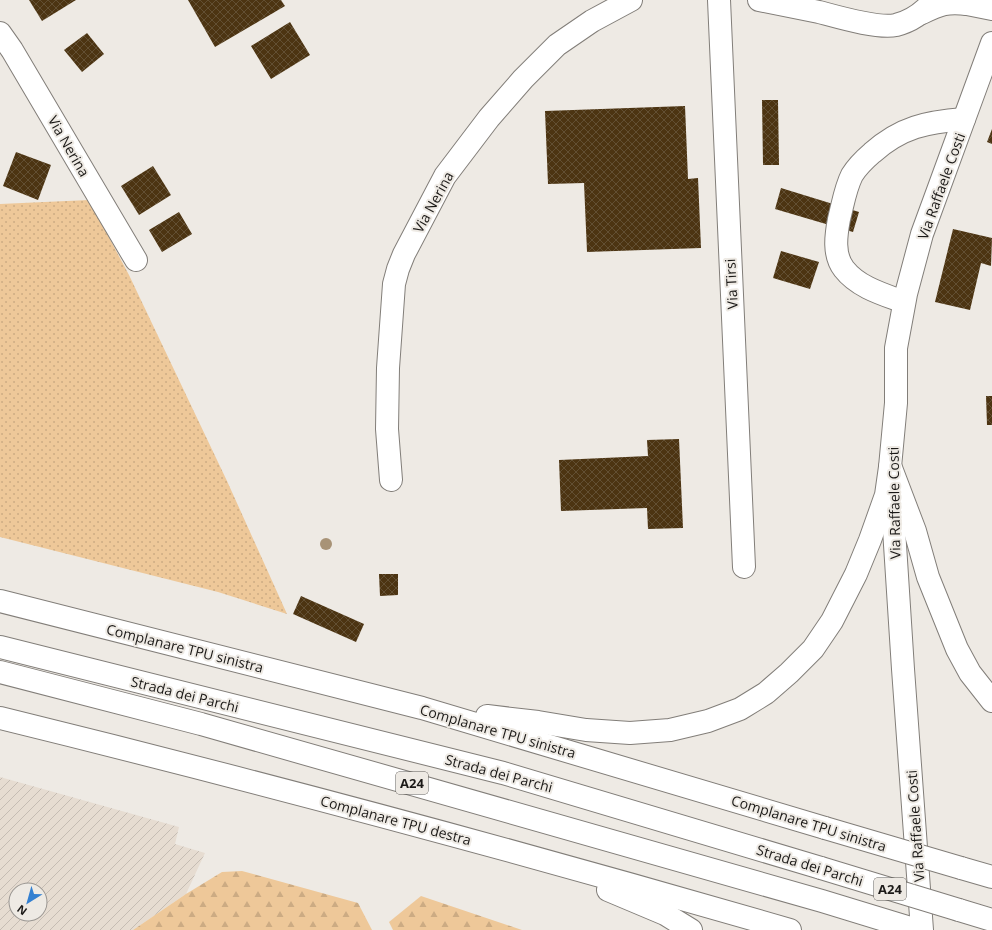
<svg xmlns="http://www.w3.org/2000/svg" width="992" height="930" font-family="'Open Sans',sans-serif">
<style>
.industrial{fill:url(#industrial-furrows);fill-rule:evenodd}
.grass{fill:url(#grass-dots)}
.forest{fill:url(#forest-firs)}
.building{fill:url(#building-cross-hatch)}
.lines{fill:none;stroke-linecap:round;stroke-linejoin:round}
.minor-casing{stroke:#827e79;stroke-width:24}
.highway-casing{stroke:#827e79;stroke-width:24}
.minor{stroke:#fff;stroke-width:22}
.highway{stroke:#fff;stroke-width:22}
.highway-bridge-casing{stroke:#827e79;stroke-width:24;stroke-linecap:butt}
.highway-bridge{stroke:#fff;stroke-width:22}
.tree{fill:#a89376}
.labels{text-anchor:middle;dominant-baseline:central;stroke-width:4;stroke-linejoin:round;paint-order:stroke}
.shield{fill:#eeeae4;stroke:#5a5854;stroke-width:1}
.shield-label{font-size:13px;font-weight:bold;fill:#1b1917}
.street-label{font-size:14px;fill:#1b1917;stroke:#eeeae4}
</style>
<defs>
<pattern id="industrial-furrows" width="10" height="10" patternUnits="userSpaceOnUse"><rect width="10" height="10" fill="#e6dcd1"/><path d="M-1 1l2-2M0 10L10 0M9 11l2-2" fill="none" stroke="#c5bcb3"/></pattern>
<pattern id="grass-dots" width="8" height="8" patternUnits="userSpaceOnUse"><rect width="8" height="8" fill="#eec899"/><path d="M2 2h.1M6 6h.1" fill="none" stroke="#ccab83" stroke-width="1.8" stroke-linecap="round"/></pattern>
<pattern id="forest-firs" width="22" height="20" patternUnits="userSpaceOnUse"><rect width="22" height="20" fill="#eec899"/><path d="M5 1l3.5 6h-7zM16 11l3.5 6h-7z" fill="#ccab83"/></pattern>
<pattern id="building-cross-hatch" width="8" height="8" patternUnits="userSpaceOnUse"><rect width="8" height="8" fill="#4c3412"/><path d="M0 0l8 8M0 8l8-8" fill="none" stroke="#624f33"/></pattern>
</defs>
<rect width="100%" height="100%" fill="#eeeae4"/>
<!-- industrial -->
<path class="industrial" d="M 0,777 L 179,827 L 175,844 L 205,853 L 186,894 L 133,930 L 0,930 ZM 16,890 L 40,890 L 40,914 L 16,914 Z"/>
<!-- grass -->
<polygon class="grass" points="89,200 129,275 227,481 287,614 218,592 0,537 0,204"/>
<!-- forest -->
<g class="forest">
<polygon points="242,871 358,903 372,930 133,930 186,894 222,872"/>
<polygon points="421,896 522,930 393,930 389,922"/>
</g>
<!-- building -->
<g class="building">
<polygon points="29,0 76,0 42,21"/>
<polygon points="188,0 281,0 285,6 215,47"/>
<polygon points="290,22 310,55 271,79 251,46"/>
<polygon points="87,33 104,54 82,72 64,50"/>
<polygon points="762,100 778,100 779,165 763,165"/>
<polygon points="685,106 688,179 698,178 701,248 587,252 584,183 548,184 545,111"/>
<polygon points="992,129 992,144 987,142"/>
<polygon points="16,152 51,165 38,200 3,186"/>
<polygon points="153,166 171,195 139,215 121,186"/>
<polygon points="781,188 859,212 853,232 775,209"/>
<polygon points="179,212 192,234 162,252 149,230"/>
<polygon points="953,229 992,238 991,266 981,263 970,310 935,302"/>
<polygon points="781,251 819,262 810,289 773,278"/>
<polygon points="986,396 992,396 992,425 987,425"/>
<polygon points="679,439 683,528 648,529 647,508 561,511 559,460 648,456 647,440"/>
<polygon points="379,574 398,574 398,595 380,596"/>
<polygon points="301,596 364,624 356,642 293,614"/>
</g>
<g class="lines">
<!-- minor casing -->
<g class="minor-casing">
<g id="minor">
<polyline points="719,0 744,567"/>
<path d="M 759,0 C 779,4 799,8 819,12 C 838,17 878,29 896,25 C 912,21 924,12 934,0"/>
<polyline points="961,0 967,4 992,9"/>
<path d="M 922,13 C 941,4 946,2 967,4"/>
<polyline points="0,33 12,50 136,260"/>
<path d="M 904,302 C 882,294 858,287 844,269 C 833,255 836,235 839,219 C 843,204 845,189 852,175 C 857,167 865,159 872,153 C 901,127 927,122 964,119"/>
<polyline points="391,480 387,429 388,368 394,284 398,269 404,254 445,176 489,118 523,79 557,45 592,21 631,0"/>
<polyline points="922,930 903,669 890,467 896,403 896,348 906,294 922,234 992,43"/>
</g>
</g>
<!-- highway casing -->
<g class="highway-casing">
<g id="highway">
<polyline points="891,468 915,531 928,577 957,649 970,673 992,701"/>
<polyline points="0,601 422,708 825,828"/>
<polyline points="0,647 503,773 821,868"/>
<polyline points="0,672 201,724 822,901 917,930"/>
<polyline points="487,716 538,722 586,730 630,733 670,730 708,721 740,709 766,693 789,673 813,649 832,621 856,574 870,540 886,495 890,467"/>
<path d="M 0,718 C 265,783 528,854 790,930"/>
<polyline points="961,868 992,877"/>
<polyline points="608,890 665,914 691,930"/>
<polyline points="959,910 992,920"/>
</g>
</g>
<!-- minor -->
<use href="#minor" class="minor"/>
<!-- highway -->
<use href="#highway" class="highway"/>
<!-- highway-bridge casing -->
<g class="highway-bridge-casing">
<g id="highway-bridge">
<polyline points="825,828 961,868"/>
<polyline points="821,868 959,910"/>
</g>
</g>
<!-- highway-bridge -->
<use href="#highway-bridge" class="highway-bridge"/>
</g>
<!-- trees -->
<circle class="tree" cx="326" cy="544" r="6"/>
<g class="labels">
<!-- shield labels -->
<g class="shield">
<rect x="396" y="772" width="32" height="22" rx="3"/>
<rect x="874" y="878" width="32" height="22" rx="3"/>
</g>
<g class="shield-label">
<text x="412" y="783">A24</text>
<text x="890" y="889">A24</text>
</g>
<!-- street labels -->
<g class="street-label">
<text transform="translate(69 146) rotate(60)">Via Nerina</text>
<text transform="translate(941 186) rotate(-70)">Via Raffaele Costi</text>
<text transform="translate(433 202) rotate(-61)">Via Nerina</text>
<text transform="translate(731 284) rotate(-93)">Via Tirsi</text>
<text transform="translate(894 503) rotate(-91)">Via Raffaele Costi</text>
<text transform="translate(185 648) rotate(14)">Complanare TPU sinistra</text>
<text transform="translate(185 694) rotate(14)">Strada dei Parchi</text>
<text transform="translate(498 731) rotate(16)">Complanare TPU sinistra</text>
<text transform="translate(499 773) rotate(15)">Strada dei Parchi</text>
<text transform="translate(396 820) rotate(15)">Complanare TPU destra</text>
<text transform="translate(809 823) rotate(17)">Complanare TPU sinistra</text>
<text transform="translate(915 826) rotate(-94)">Via Raffaele Costi</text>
<text transform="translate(810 865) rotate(17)">Strada dei Parchi</text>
</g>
</g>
<!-- north arrow -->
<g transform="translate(28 902) rotate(217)"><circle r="19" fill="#eeeae4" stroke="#9a9692"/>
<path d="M0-3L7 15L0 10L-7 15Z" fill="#3380d1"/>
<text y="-6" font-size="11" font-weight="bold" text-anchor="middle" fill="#1b1917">N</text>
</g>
</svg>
